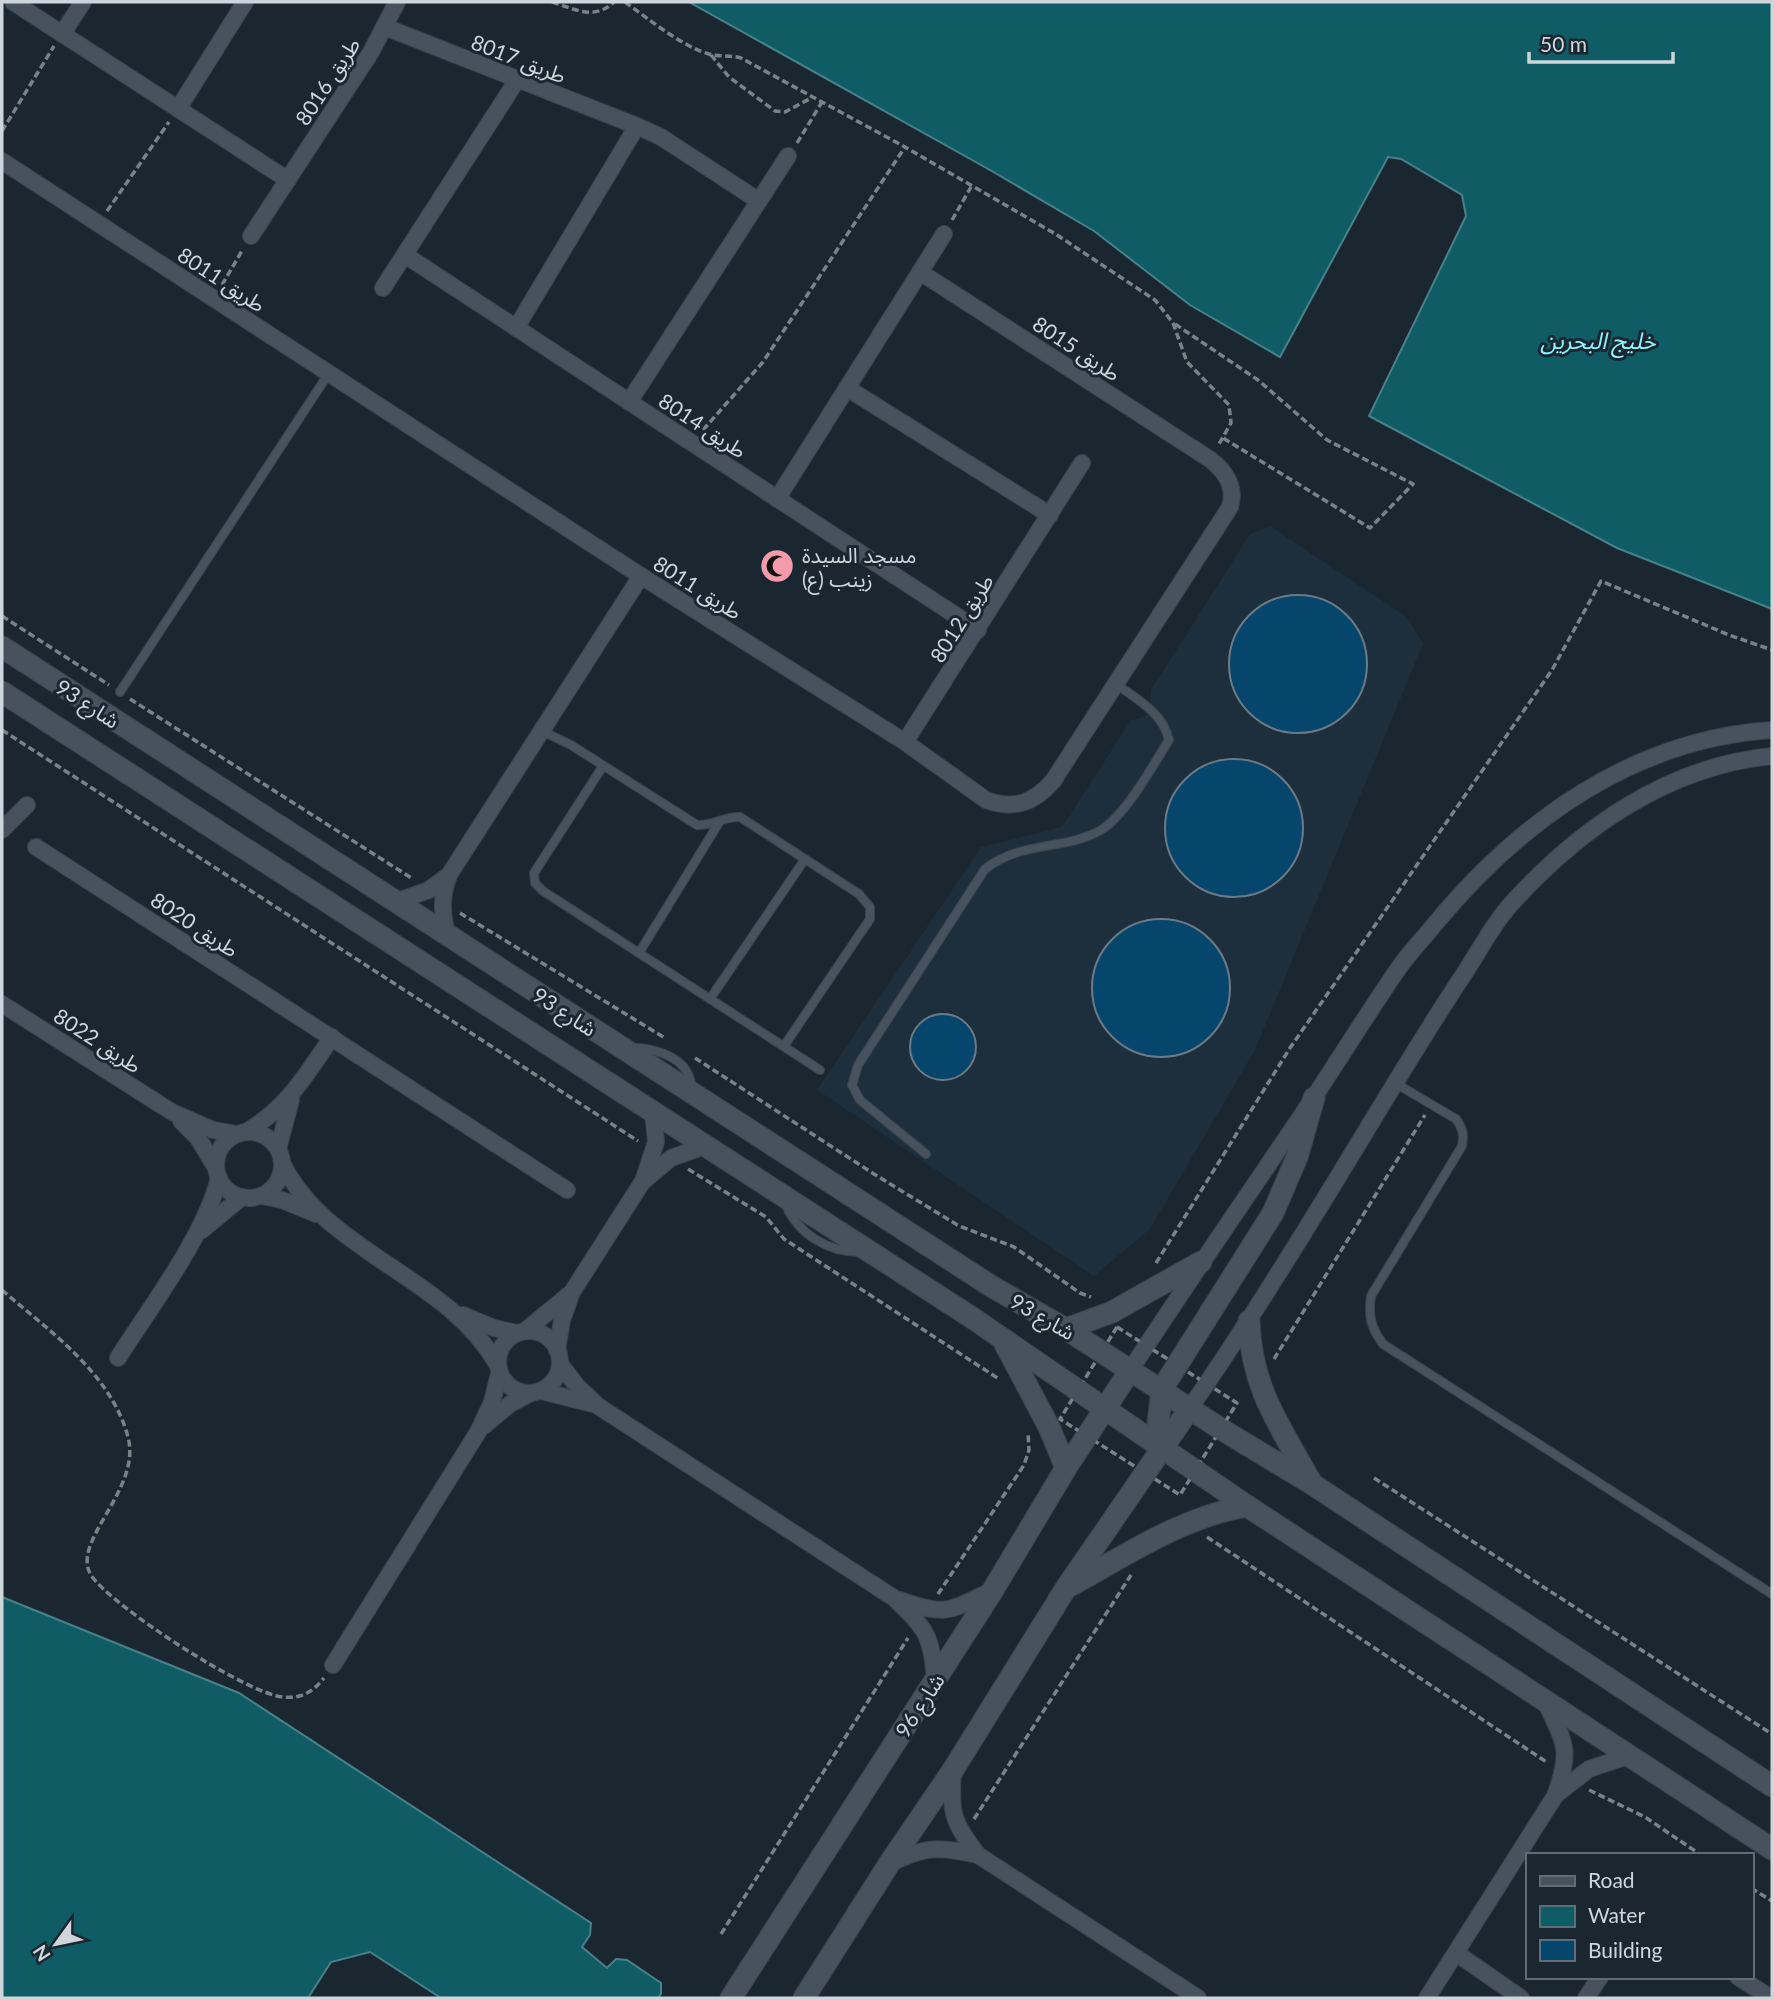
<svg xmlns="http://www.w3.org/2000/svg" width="1774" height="2000" font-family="Lato,'Noto Sans Arabic',sans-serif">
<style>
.built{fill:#1d2f3d}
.water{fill:#105c65;stroke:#498189;stroke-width:2}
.building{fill:#06466c;stroke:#6c7a85;stroke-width:2}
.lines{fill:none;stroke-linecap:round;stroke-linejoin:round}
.lane-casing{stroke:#39434b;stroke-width:10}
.street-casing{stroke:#39434b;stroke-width:18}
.secondary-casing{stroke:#39434b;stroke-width:23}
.path{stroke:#788289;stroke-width:3.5;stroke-dasharray:7 3.5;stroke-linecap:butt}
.lane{stroke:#46535e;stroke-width:8}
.street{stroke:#46535e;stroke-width:16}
.secondary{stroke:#46535e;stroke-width:21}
.labels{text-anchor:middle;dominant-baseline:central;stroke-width:6;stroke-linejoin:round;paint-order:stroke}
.street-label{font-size:21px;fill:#ced6dc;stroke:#1a2630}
.poi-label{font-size:21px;fill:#ced6dc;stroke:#1a2630;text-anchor:start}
.water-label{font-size:23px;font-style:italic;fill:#90f1fe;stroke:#1a2630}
</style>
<rect width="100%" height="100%" fill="#1a2630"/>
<!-- built -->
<polygon class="built" points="1270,526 1407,617 1423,644 1255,1050 1150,1229 1094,1276 817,1090 981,847 1062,827 1131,720 1142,718 1150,708 1151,690 1250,534"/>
<!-- water -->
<g class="water">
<polygon points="689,2 1772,2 1772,609 1617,548 1369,416 1466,216 1462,195 1401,159 1388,157 1280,357 1190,305 1094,231 990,170"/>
<polygon points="2,1597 239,1693 591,1923 590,1935 582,1947 607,1968 616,1959 627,1960 661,1983 661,1994 658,1998 441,1998 370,1952 331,1962 308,1998 2,1998"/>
</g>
<!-- building -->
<g class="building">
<circle cx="1298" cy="664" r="69"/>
<circle cx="1234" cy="828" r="69"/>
<circle cx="1161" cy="988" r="69"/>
<circle cx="943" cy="1047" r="33"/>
</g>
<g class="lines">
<!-- lane casing -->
<g class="lane-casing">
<g id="lane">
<polyline points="120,692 329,373"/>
<path d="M 542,731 L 571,745 L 697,825 C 713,826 724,816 740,817 L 859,894 L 870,907 L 870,919 L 784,1046"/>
<polyline points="603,766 534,873 535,883 543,891 820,1070"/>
<polyline points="639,953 720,821"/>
<polyline points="710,999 805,859"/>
<path d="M 631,1048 C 648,1047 677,1054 687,1072 C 690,1077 691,1083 692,1088"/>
<path d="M 1395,1083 L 1456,1119 C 1463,1128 1464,1135 1462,1146 L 1371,1296 C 1368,1316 1371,1328 1383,1344 L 1772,1594"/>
<path d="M 926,1154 L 860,1100 L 852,1085 L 858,1065 L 985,869 C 1023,840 1064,851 1101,830 C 1126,815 1153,765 1169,740 C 1163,713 1138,700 1116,684"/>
<path d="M 786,1205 C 798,1234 828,1252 859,1252"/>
</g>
</g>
<!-- street casing -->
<g class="street-casing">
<g id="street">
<polyline points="13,2 288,180"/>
<polyline points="385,27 637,126 661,137 759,201"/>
<polyline points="62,34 83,2"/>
<polyline points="178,109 245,2"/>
<path d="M 2,161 L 641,576 L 905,742 L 986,800 C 1014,810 1034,803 1053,781 L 1230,507 C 1236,488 1226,472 1211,460 L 920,272"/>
<polyline points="251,236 371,52 397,2"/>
<polyline points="405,255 978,630"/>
<polyline points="383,288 517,80"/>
<polyline points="516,328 637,126"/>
<polyline points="847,388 1050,515"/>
<polyline points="629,402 788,156"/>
<polyline points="777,499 944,234"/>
<polyline points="905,742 1082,463"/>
<polyline points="2,830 27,805"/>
<polyline points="36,847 567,1190"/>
<polyline points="395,902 429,890 449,875"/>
<path d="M 448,936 C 441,914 441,897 449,875 L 641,576"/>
<polyline points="2,1004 172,1112 213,1130 236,1134"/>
<polyline points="181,1121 198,1138 216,1168"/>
<path d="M 246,1132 C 287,1108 306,1075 332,1037"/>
<circle cx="249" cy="1165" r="33"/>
<polyline points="278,1149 291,1100"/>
<path d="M 282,1163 C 326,1253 447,1276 497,1364"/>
<polyline points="645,1180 671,1158 705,1146"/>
<polyline points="262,1196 282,1200 316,1214"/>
<polyline points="202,1230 242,1197"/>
<polyline points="463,1315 494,1328 517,1333"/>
<polyline points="526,1330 570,1294"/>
<circle cx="529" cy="1362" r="31"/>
<polyline points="557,1350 562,1320 572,1292 643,1181 656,1142 653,1111"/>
<path d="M 118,1358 C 151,1306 204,1237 219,1178"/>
<path d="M 560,1364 L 577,1386 L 598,1406 L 894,1598 C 927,1630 931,1634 935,1680"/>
<path d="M 1131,1369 C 1191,1277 1253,1188 1314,1097 C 1342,1055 1369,1011 1398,969 C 1409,953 1423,939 1435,924 C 1521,820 1634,739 1772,730"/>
<polyline points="541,1391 593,1404"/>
<path d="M 1190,1408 C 1252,1318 1309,1225 1366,1131 C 1398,1078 1430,1025 1464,974 C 1479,951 1493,924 1511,904 C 1580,828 1668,766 1772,756"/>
<polyline points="484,1426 510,1404 531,1393"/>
<path d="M 900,1600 C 947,1617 949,1611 993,1590"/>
<polyline points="333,1665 478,1432 492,1402 499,1374"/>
<path d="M 953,1771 C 950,1812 952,1822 978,1855 L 1198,1998"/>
<polyline points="1557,1794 1589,1769 1628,1756"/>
<path d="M 889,1864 C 926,1846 939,1846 978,1855"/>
<polyline points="1456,1953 1521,1998"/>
<polyline points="1738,1977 1771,1998"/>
<path d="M 1427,1998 L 1555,1796 C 1572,1749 1565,1744 1545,1701"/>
<polyline points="1586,1998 1600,1977"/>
</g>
</g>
<!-- secondary casing -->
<g class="secondary-casing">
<g id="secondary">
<polyline points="2,647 991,1286 1066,1329 1221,1429 1312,1484 1772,1786"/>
<polyline points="2,692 971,1317 1247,1506 1772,1849"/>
<path d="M 1249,1321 C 1251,1388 1280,1426 1311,1482"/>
<polyline points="1066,1329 1112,1312 1201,1262"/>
<polyline points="1005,1344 1049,1427 1066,1468"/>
<polyline points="1163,1449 1158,1423 1162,1389 1273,1213 1297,1157 1314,1098"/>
<path d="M 1070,1586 C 1128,1554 1182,1517 1247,1506"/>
<polyline points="731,1998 993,1590 1066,1468 1131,1369"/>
<polyline points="804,1998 889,1864 953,1770 1066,1588 1190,1408"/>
</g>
</g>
<!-- path -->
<g class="path">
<path d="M 552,2 C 575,9 594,21 614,2"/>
<path d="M 625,2 C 647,18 683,47 709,54 C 720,57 731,55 741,58 L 905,147 L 1054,233 L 1155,300 L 1173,323 L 1187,362 L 1229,405 L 1231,423 L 1219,444"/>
<polyline points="711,55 729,77 775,111 785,112 813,97"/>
<polyline points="2,131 54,46"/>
<polyline points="797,143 822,102"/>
<polyline points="107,211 169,122"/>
<polyline points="952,220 971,187"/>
<polyline points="222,285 243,249"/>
<polyline points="1175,324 1258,380 1327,440 1413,484 1370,528 1223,438"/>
<polyline points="703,430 763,362 905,147"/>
<polyline points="2,616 109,685"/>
<polyline points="130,699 413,879"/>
<polyline points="2,730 638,1141"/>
<polyline points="460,913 665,1038"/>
<polyline points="695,1058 874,1174 959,1226 1014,1247 1080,1293 1091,1297"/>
<polyline points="688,1169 766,1217 784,1239 999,1379"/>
<polyline points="1156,1263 1290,1048 1552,670 1601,581 1729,635 1772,650"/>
<path d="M 2,1290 C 49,1331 111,1373 128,1437 C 142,1490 70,1541 91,1575 C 111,1606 247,1694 283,1697 C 301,1699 313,1692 324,1678"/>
<polygon points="1117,1327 1237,1403 1180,1495 1060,1419"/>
<polyline points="1274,1359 1425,1115"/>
<polyline points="1374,1478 1772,1734"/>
<polyline points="1207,1537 1548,1763"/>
<polyline points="938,1594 1024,1465 1029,1450 1028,1432"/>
<polyline points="1589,1790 1645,1817 1701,1855"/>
<polyline points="974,1819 1131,1575"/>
<polyline points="1751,1888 1772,1901"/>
<polyline points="721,1934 908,1638"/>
</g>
<!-- lane -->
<use href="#lane" class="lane"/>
<!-- street -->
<use href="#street" class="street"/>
<!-- secondary -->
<use href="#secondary" class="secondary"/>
</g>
<!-- icons -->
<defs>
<g id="mosque-disc" transform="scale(1.75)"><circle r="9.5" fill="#f39aab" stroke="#1a2630"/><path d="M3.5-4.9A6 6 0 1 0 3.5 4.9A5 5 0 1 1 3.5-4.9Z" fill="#111"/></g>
</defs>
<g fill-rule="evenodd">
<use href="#mosque-disc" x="777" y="566"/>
</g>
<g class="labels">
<!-- street labels -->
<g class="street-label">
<text transform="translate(519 58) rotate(21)">طريق 8017</text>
<text transform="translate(327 81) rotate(-57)">طريق 8016</text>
<text transform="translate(222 279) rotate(33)">طريق 8011</text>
<text transform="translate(1077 348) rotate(33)">طريق 8015</text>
<text transform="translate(703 425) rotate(33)">طريق 8014</text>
<text transform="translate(698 587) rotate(32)">طريق 8011</text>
<text transform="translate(961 618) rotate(-58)">طريق 8012</text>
<text transform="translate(88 703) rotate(33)">شارع 93</text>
<text transform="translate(195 924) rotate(33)">طريق 8020</text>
<text transform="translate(565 1011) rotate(33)">شارع 93</text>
<text transform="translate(98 1040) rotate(33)">طريق 8022</text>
<text transform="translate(1043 1316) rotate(30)">شارع 93</text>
<text transform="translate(919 1705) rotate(-57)">شارع 96</text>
</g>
<!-- poi labels -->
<g class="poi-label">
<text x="802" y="554">مسجد السيدة<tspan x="802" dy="24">زينب (ع)</tspan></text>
</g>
<!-- water labels -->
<g class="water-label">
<text x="1598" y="340">خليج البحرين</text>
</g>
</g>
<!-- border -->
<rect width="1774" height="2000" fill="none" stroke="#ced6dc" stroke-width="7"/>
<!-- legend -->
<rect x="1526" y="1853" width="228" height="126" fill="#1a2630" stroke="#626c75" stroke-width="2"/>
<rect x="1540" y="1876" width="35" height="10" fill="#46535e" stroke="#626c75" stroke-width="2"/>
<text x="1588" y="1888" font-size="21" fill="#ced6dc">Road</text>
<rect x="1540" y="1906" width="35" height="21" fill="#105c65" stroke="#626c75" stroke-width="2"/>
<text x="1588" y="1923" font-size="21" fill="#ced6dc">Water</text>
<rect x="1540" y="1940" width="35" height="21" fill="#06466c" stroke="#626c75" stroke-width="2"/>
<text x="1588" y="1958" font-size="21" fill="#ced6dc">Building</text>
<!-- north arrow -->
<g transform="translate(56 1944) rotate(237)" stroke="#1a2630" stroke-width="5" paint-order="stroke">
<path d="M0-5L12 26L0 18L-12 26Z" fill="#ced6dc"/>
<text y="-10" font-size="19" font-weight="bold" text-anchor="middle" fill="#ced6dc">N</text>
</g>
<!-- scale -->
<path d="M1529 52v10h144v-10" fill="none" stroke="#ced6dc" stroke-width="3.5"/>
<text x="1540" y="52" font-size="21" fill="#ced6dc" stroke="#1a2630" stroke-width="5" paint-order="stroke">50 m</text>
</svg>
